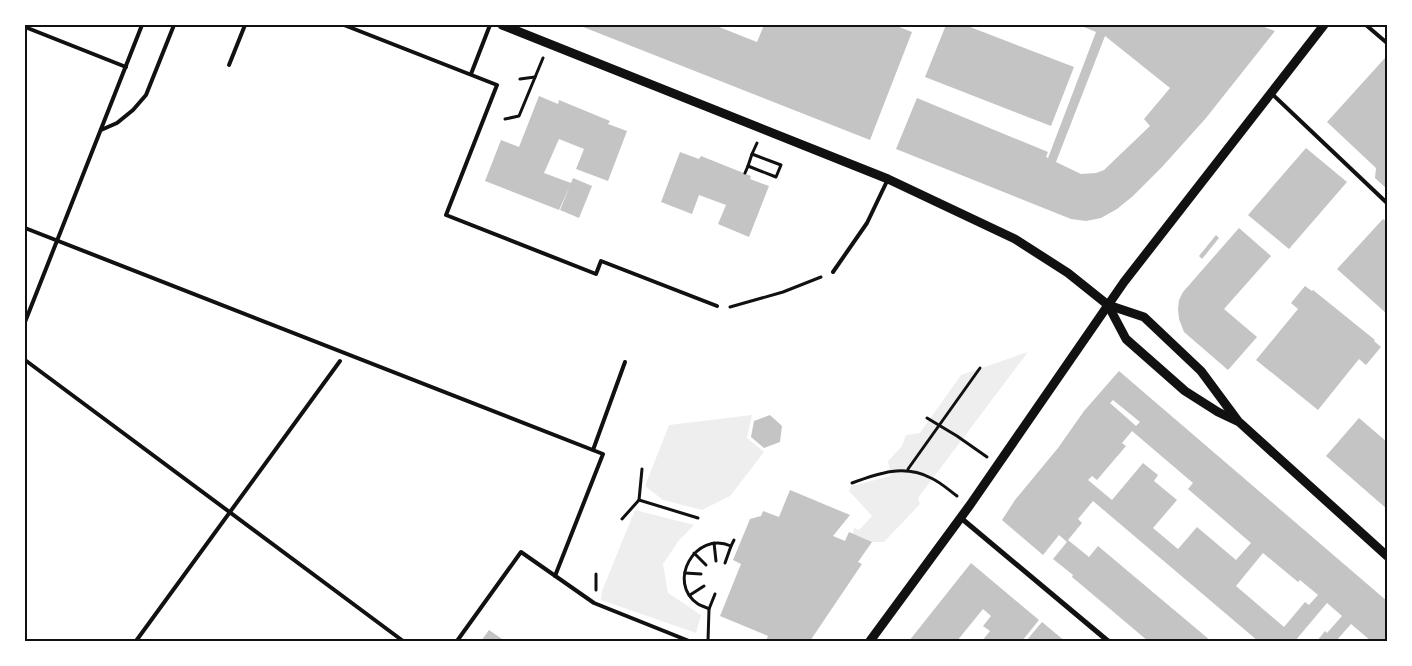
<svg xmlns="http://www.w3.org/2000/svg" width="1412" height="666" font-family="'Space Grotesk',sans-serif">
<style>
.green{fill:#eee}
.building{fill:#c4c4c4;fill-rule:evenodd}
.lines{fill:none;stroke-linecap:round;stroke-linejoin:round}
.path{stroke:#111;stroke-width:3}
.service{stroke:#111;stroke-width:4}
.minor{stroke:#111;stroke-width:5}
.tertiary{stroke:#111;stroke-width:9}
.neatline{fill:none;stroke:#111;stroke-width:2}
</style>
<rect width="100%" height="100%" fill="#fff"/>
<!-- green -->
<g class="green">
<polygon points="1028,352 918,498 920,504 884,542 872,542 853,534 854,528 859,530 872,516 849,491 851,486 891,476 888,461 902,446 906,435 920,433 961,375"/>
<polygon points="752,415 747,438 764,452 730,496 702,510 663,500 645,486 669,425"/>
<polygon points="635,510 694,525 679,540 663,564 668,593 701,615 696,633 601,600 602,591"/>
</g>
<!-- building -->
<g class="building">
<polygon points="578,25 714,25 757,42 764,25 894,25 912,32 870,140"/>
<polygon points="946,25 965,25 1074,67 1051,126 925,77"/>
<path d="M 1079,25 L 1259,25 L 1275,31 L 1206,118 L 1162,167 L 1133,196 L 1117,209 L 1101,218 L 1086,221 L 1071,219 L 896,149 L 917,98 L 1048,152 L 1046,157 L 1048,158 L 1096,32 ZM 1105,36 L 1170,88 L 1144,119 L 1150,126 L 1104,170 L 1096,173 L 1081,174 L 1056,162 Z"/>
<polygon points="1385,58 1387,60 1387,189 1375,178 1376,168 1327,122"/>
<polygon points="539,96 558,104 559,100 610,121 608,124 627,131 608,181 576,169 584,149 559,139 544,173 571,183 573,178 592,186 579,218 560,210 570,186 559,210 485,181 501,140 519,147"/>
<polygon points="1306,148 1347,182 1289,249 1248,215"/>
<polygon points="680,152 699,159 701,156 751,176 750,179 769,186 749,237 718,224 726,205 699,195 692,214 661,202"/>
<polygon points="1383,219 1387,222 1387,314 1337,269"/>
<polygon points="1239,228 1271,256 1224,309 1257,337 1228,370 1184,332 1179,319 1178,309 1179,300 1183,292"/>
<polygon points="1216,235 1219,238 1202,259 1199,256"/>
<polygon points="1305,286 1312,291 1313,290 1375,340 1374,341 1381,347 1366,365 1359,359 1318,410 1256,360 1298,309 1291,303"/>
<path d="M 1119,371 L 1387,601 L 1387,641 L 1371,641 L 1351,624 L 1336,641 L 1317,641 L 1325,631 L 1327,633 L 1342,616 L 1327,603 L 1295,641 L 1258,641 L 1093,501 L 1078,519 L 1082,523 L 1068,540 L 1089,557 L 1098,546 L 1211,641 L 1148,641 L 1072,577 L 1073,575 L 1053,559 L 1067,542 L 1059,535 L 1043,555 L 1002,520 L 1015,500 L 1058,448 L 1084,411 ZM 1113,400 L 1140,422 L 1136,426 L 1110,403 ZM 1132,431 L 1193,483 L 1188,489 L 1251,543 L 1236,560 L 1197,527 L 1178,549 L 1153,528 L 1177,500 L 1154,481 L 1158,475 L 1143,463 L 1112,500 L 1088,480 L 1092,476 L 1097,480 L 1126,446 L 1122,443 ZM 1263,553 L 1298,582 L 1300,580 L 1318,595 L 1309,605 L 1305,602 L 1284,627 L 1236,586 Z"/>
<polygon points="770,415 782,426 780,442 764,448 751,437 754,421"/>
<polygon points="1359,418 1387,442 1387,509 1326,456"/>
<polygon points="790,490 850,515 833,536 845,541 849,532 872,542 858,562 862,564 810,641 766,641 768,636 720,616 741,564 733,560 750,519 761,516 763,511 779,517"/>
<polygon points="971,563 1039,620 1022,641 982,641 990,631 983,626 991,616 983,609 957,641 909,641"/>
<polygon points="1042,622 1060,637 1065,641 1026,641"/>
<polygon points="489,630 505,641 481,641"/>
</g>
<g class="lines">
<!-- path -->
<g class="path">
<polyline points="520,79 535,77"/>
<polyline points="505,119 519,116 543,58"/>
<polyline points="748,166 752,154"/>
<polyline points="745,173 748,166 776,177 781,165 752,154 757,143"/>
<polyline points="730,307 783,292 821,277"/>
<polyline points="927,418 957,436 987,457"/>
<polyline points="908,469 980,368"/>
<path d="M 852,483 C 879,473 904,464 931,478 C 940,482 949,490 957,496"/>
<polyline points="639,500 698,518"/>
<polyline points="622,519 639,500 642,469"/>
<polyline points="714,543 716,561"/>
<polyline points="694,553 706,565"/>
<polyline points="725,563 731,546"/>
<polyline points="685,573 701,574"/>
<polyline points="596,590 596,574"/>
<polyline points="690,595 704,586"/>
<polyline points="709,609 715,594"/>
<path d="M 708,641 L 709,609 C 706,607 701,606 698,604 C 666,583 695,530 731,546 L 734,540"/>
</g>
<!-- service -->
<g class="service">
<polyline points="344,25 497,85 446,215 596,274 601,261 717,306"/>
<polyline points="1366,25 1387,43"/>
<polyline points="25,27 126,67"/>
<polyline points="229,65 245,25"/>
<polyline points="471,74 490,25"/>
<polyline points="1271,93 1387,203"/>
<polyline points="101,130 117,123 133,110 146,95 174,25"/>
<polyline points="25,228 603,454 555,576"/>
<polyline points="833,272 867,223 888,179"/>
<polyline points="25,322 142,25"/>
<polyline points="25,360 403,641"/>
<polyline points="593,450 625,362"/>
<polyline points="136,641 340,361"/>
<polyline points="457,641 521,552 594,603 689,641"/>
</g>
<!-- minor -->
<polyline class="minor" points="961,518 1108,641"/>
<!-- tertiary -->
<g class="tertiary">
<polyline points="502,25 888,179 1015,239 1068,273 1108,305 1144,317 1201,371 1238,421 1387,556"/>
<polyline points="1108,305 1126,339 1185,391 1218,412 1237,421"/>
<polyline points="870,641 970,505 1124,282 1324,25"/>
</g>
</g>
<!-- border -->
<rect width="1412" height="666" fill="none" stroke="#ffffff" stroke-width="52"/>
<rect x="26" y="26" width="1360" height="614" class="neatline"/>
</svg>
